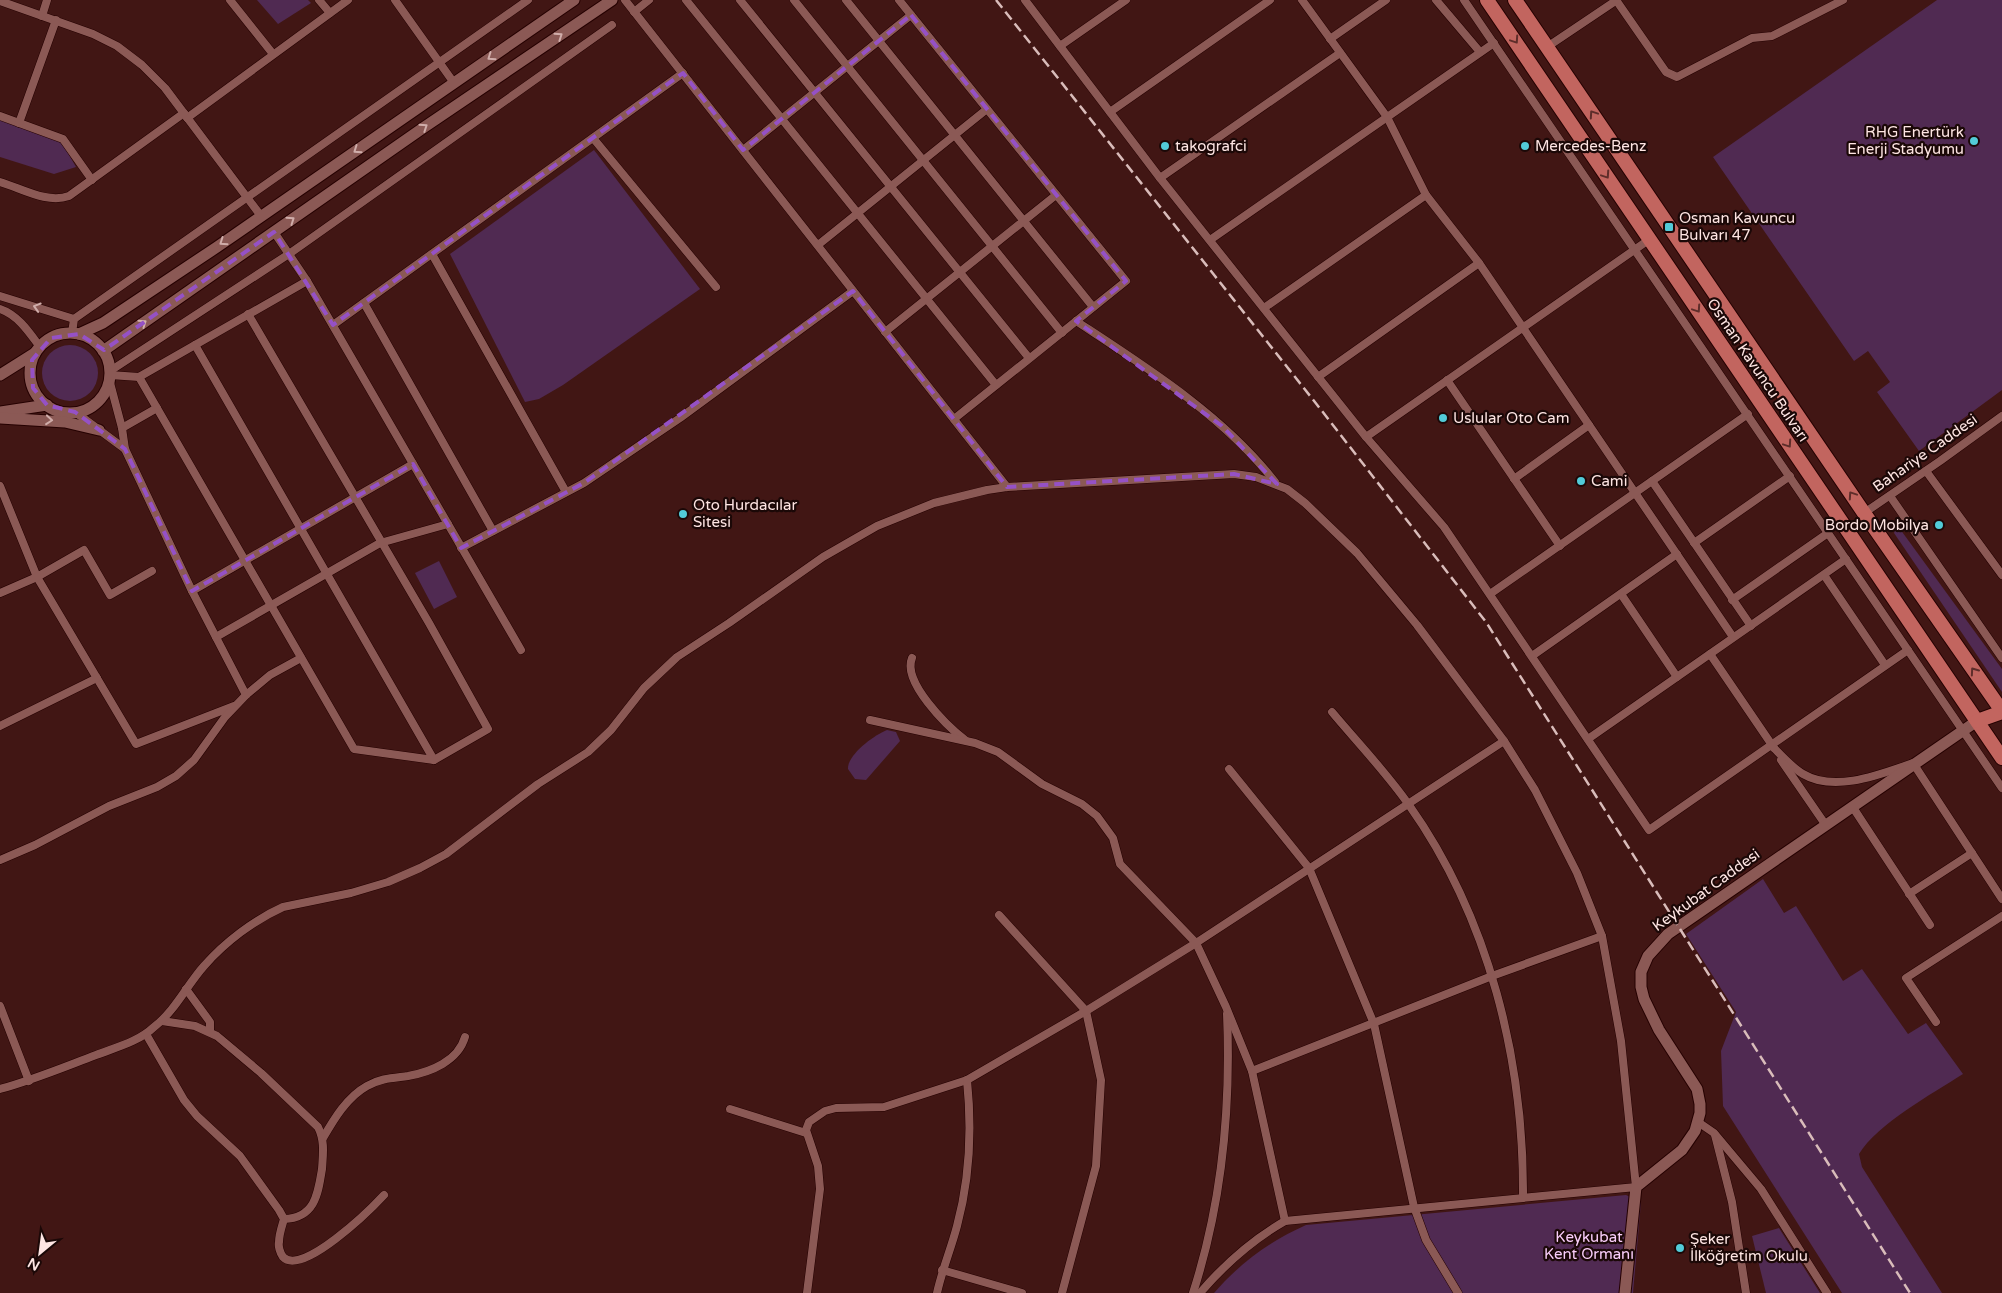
<svg xmlns="http://www.w3.org/2000/svg" width="2002" height="1293" font-family="'Varela Round',sans-serif">
<style>
.green{fill:#502a52}
.lines{fill:none;stroke-linecap:round;stroke-linejoin:round}
.street-casing{stroke:#250001;stroke-width:9}
.secondary-casing{stroke:#250001;stroke-width:13}
.highway-casing{stroke:#250001;stroke-width:16}
.street{stroke:#8b5955;stroke-width:8}
.secondary{stroke:#8b5955;stroke-width:11}
.highway{stroke:#c2655f;stroke-width:14}
.rail{stroke:#d9bcba;stroke-width:2.5;stroke-dasharray:10 5;stroke-linecap:butt}
.oneway{stroke:#d0adaa}
.oneway2{stroke:#5e2d2a}
.marked{fill:none;stroke:#9551c6;stroke-width:4;stroke-dasharray:10 6;stroke-linejoin:round}
.poi-dot{fill:#52cbd8;stroke:#1b0807;stroke-width:2}
.labels{text-anchor:middle;dominant-baseline:central;stroke-width:4.5;stroke-linejoin:round;paint-order:stroke}
.poi-label{font-size:15px;fill:#fee5e3;stroke:#1b0807;text-anchor:start}
.street-label{font-size:15px;fill:#fee5e3;stroke:#1b0807}
.park-label{font-size:15px;fill:#facefb;stroke:#1b0807}
</style>
<rect width="100%" height="100%" fill="#411614"/>
<!-- green -->
<g class="green">
<polygon points="257,0 308,0 311,3 278,24"/>
<polygon points="1937,0 2002,0 2002,390 1919,451 1877,392 1890,382 1868,351 1854,361 1713,157"/>
<polygon points="0,117 60,139 76,167 54,174 0,157"/>
<polygon points="594,150 700,289 563,385 539,399 525,402 450,254"/>
<circle cx="70" cy="373" r="28"/>
<polygon points="1896,528 1900,529 2002,669 2002,692 1894,533"/>
<polygon points="439,561 457,597 434,609 415,573"/>
<path d="M 887,730 L 896,732 L 900,741 L 866,780 L 855,779 L 848,769 C 847,755 874,735 887,730 Z"/>
<path d="M 1763,879 L 1784,913 L 1796,906 L 1843,981 L 1862,969 L 1908,1034 L 1926,1023 L 1963,1074 C 1932,1094 1877,1124 1859,1154 L 1862,1167 L 1942,1293 L 1842,1293 L 1723,1106 L 1721,1051 L 1736,1012 L 1686,934 Z"/>
<path d="M 1626,1195 L 1641,1202 L 1633,1293 L 1214,1293 C 1240,1263 1270,1241 1306,1225 Z"/>
<polygon points="1779,1228 1820,1293 1766,1293 1752,1236"/>
</g>
<g class="lines">
<!-- street casing -->
<g class="street-casing">
<g id="street">
<polyline points="230,0 273,54"/>
<polyline points="319,0 330,13"/>
<polyline points="395,0 454,83"/>
<polyline points="625,0 1007,487"/>
<polyline points="686,0 996,385"/>
<polyline points="740,0 1029,358"/>
<polyline points="794,0 1062,333"/>
<polyline points="846,0 1093,307"/>
<polyline points="899,0 1126,281 954,419"/>
<polyline points="1025,0 1160,178 1366,437 1444,527 1649,830 1908,650"/>
<polyline points="1302,0 1387,117 1426,195 1479,263 1733,637"/>
<polyline points="1436,0 1480,52"/>
<polyline points="1464,0 2002,788"/>
<polyline points="1616,0 1666,72 1677,77 1752,38 1772,36 1843,0"/>
<polyline points="0,1 93,34 117,46 142,65 165,88 261,216"/>
<polyline points="634,12 649,0"/>
<polyline points="42,16 47,0"/>
<polyline points="1330,39 1386,0"/>
<polyline points="1060,46 1126,0"/>
<polyline points="1547,47 1617,0"/>
<polyline points="1110,112 1270,0"/>
<polyline points="0,116 63,139 92,180"/>
<polyline points="187,118 348,0"/>
<polyline points="19,123 56,20"/>
<polyline points="593,138 716,287"/>
<polyline points="743,150 911,15"/>
<polyline points="1160,178 1340,53"/>
<path d="M 0,182 C 21,188 47,204 69,196 L 184,113"/>
<polyline points="274,232 307,281 521,650"/>
<polyline points="1210,240 1494,43"/>
<polyline points="818,245 987,109"/>
<polyline points="432,254 566,492"/>
<polyline points="0,296 74,319"/>
<polyline points="364,303 493,531"/>
<polyline points="1264,308 1426,195"/>
<path d="M 0,309 C 18,315 29,332 40,347"/>
<path d="M 1076,321 C 1146,367 1224,416 1275,482"/>
<polyline points="333,325 683,73"/>
<polyline points="885,332 1056,195"/>
<polyline points="72,333 74,319 528,0"/>
<polyline points="195,345 434,760"/>
<polyline points="110,371 289,254 612,25"/>
<polyline points="110,375 139,377 307,281"/>
<polyline points="139,377 354,749 434,760 488,729 429,623 248,314"/>
<polyline points="1318,377 1479,263"/>
<polyline points="109,379 122,428 125,449 192,591 246,695"/>
<polyline points="1447,380 1560,546"/>
<polyline points="75,412 125,449"/>
<polyline points="122,428 157,408"/>
<polyline points="1366,437 1650,239"/>
<polyline points="1926,471 2002,575"/>
<polyline points="1514,479 1589,425"/>
<polyline points="1652,481 1751,626"/>
<polyline points="0,486 37,577 136,744 234,706"/>
<polyline points="1890,496 2002,658"/>
<polyline points="1864,513 1940,461 2002,416"/>
<polyline points="1694,543 1790,476"/>
<polyline points="461,548 584,483 680,418 853,291"/>
<polyline points="1824,575 1885,665"/>
<polyline points="192,591 413,464"/>
<polyline points="0,593 37,577 84,550 110,595 152,571"/>
<polyline points="1490,594 1748,414"/>
<polyline points="1621,594 1677,677"/>
<polyline points="1732,600 1828,533"/>
<polyline points="216,637 380,543 448,524"/>
<polyline points="1710,654 1774,748"/>
<polyline points="1532,656 1677,554"/>
<path d="M 912,658 C 902,682 947,726 965,740"/>
<path d="M 1332,712 C 1357,742 1386,772 1409,805 C 1489,918 1524,1060 1523,1197"/>
<polyline points="870,720 975,743 998,752 1042,784 1082,804 1097,816 1113,838 1120,864 1196,943 1226,1007 1252,1071 1285,1221"/>
<polyline points="0,726 97,678"/>
<polyline points="1588,739 1846,559"/>
<path d="M 1771,745 C 1781,755 1791,767 1803,774 C 1835,793 1881,774 1913,763 L 2002,899"/>
<polyline points="1781,760 1825,824"/>
<polyline points="1229,769 1309,868 1374,1024 1414,1207 1426,1240 1458,1293"/>
<polyline points="1852,806 1930,925"/>
<polyline points="0,860 35,845 109,806 157,787 176,776 194,760 225,717 246,695 270,675 301,658"/>
<polyline points="1909,894 1972,853"/>
<polyline points="999,915 1086,1011 1101,1080 1096,1166 1062,1293"/>
<polyline points="186,989 210,1022 210,1032"/>
<polyline points="0,1006 29,1081"/>
<path d="M 162,1021 L 195,1026 L 217,1036 L 261,1073 L 318,1127 C 325,1141 323,1154 322,1169 C 318,1194 315,1218 284,1219"/>
<polyline points="1936,1022 1906,978 2002,916"/>
<path d="M 146,1034 L 184,1100 L 197,1116 L 240,1156 L 279,1210 L 284,1219 C 282,1226 279,1234 279,1242 C 278,1246 280,1253 283,1257 C 302,1277 371,1209 384,1195"/>
<polyline points="1252,1071 1492,976 1602,936"/>
<path d="M 0,1089 C 33,1080 64,1067 96,1055 C 117,1047 138,1042 154,1027 C 175,1011 187,985 204,966 C 225,942 254,920 283,907 L 351,893 L 388,882 L 420,868 L 446,854 L 538,784 L 588,752 L 611,730 L 644,688 L 677,657 L 729,623 L 823,557 L 877,526 L 934,503 L 987,490 L 1007,487 L 1234,474 L 1256,477 L 1287,489 L 1305,503 L 1357,553 L 1417,625 L 1504,741 L 1535,790 L 1577,873 L 1602,936 L 1621,1041 L 1636,1187 L 1285,1221 C 1252,1240 1224,1265 1200,1293"/>
<polyline points="730,1109 806,1133"/>
<polyline points="1698,1122 1714,1133 1761,1189 1827,1293"/>
<polyline points="1715,1135 1732,1202 1746,1293"/>
<path d="M 323,1138 C 334,1119 347,1097 367,1086 C 381,1078 393,1078 408,1076 C 431,1072 458,1061 465,1037"/>
<polyline points="942,1270 1022,1293"/>
<polyline points="807,1293 820,1189 818,1166 806,1130 809,1122 825,1111 836,1108 884,1107 967,1080 1086,1011 1196,943 1504,741"/>
<path d="M 937,1293 C 942,1270 951,1249 957,1226 C 970,1178 972,1129 967,1080"/>
<path d="M 1193,1293 C 1222,1203 1231,1108 1227,1014"/>
</g>
</g>
<!-- secondary casing -->
<g class="secondary-casing">
<g id="secondary">
<circle cx="70" cy="373" r="40"/>
<polyline points="79,334 103,323 217,247 574,0"/>
<polyline points="103,351 423,128 612,0"/>
<polyline points="0,375 35,353"/>
<polyline points="0,412 47,405"/>
<polyline points="0,418 65,422 99,430"/>
<polyline points="1625,1293 1636,1187 1682,1150 1695,1131 1700,1113 1700,1104 1697,1089 1659,1030 1644,999 1641,987 1641,972 1648,956 1668,934 1977,721"/>
</g>
</g>
<!-- highway casing -->
<g class="highway-casing">
<g id="highway">
<polyline points="1487,0 2002,758"/>
<polyline points="1515,0 1864,513 2002,711"/>
<polyline points="1977,721 2002,712"/>
</g>
</g>
<!-- street -->
<use href="#street" class="street"/>
<!-- secondary -->
<use href="#secondary" class="secondary"/>
<!-- highway -->
<use href="#highway" class="highway"/>
<!-- rail -->
<polyline class="rail" points="996,0 1322,411 1486,622 1910,1293"/>
</g>
<!-- one-way arrows -->
<defs><path id="oneway-chevron" d="M-2-3.5L2.5 0L-2 3.5" fill="none" stroke-width="1.6" stroke-linecap="round" stroke-linejoin="round" transform="scale(1.25)"/></defs>
<g class="oneway">
<use href="#oneway-chevron" transform="translate(559 36) rotate(-34)"/>
<use href="#oneway-chevron" transform="translate(491 57) rotate(145)"/>
<use href="#oneway-chevron" transform="translate(424 127) rotate(-34)"/>
<use href="#oneway-chevron" transform="translate(357 150) rotate(145)"/>
<use href="#oneway-chevron" transform="translate(291 220) rotate(-35)"/>
<use href="#oneway-chevron" transform="translate(223 242) rotate(145)"/>
<use href="#oneway-chevron" transform="translate(37 307) rotate(-163)"/>
<use href="#oneway-chevron" transform="translate(143 323) rotate(-35)"/>
<use href="#oneway-chevron" transform="translate(49 420) rotate(5)"/>
</g>
<g class="oneway2">
<use href="#oneway-chevron" transform="translate(1515 40) rotate(56)"/>
<use href="#oneway-chevron" transform="translate(1593 114) rotate(-124)"/>
<use href="#oneway-chevron" transform="translate(1606 175) rotate(56)"/>
<use href="#oneway-chevron" transform="translate(1697 309) rotate(56)"/>
<use href="#oneway-chevron" transform="translate(1788 444) rotate(56)"/>
<use href="#oneway-chevron" transform="translate(1852 495) rotate(-124)"/>
<use href="#oneway-chevron" transform="translate(1974 671) rotate(-125)"/>
</g>
<!-- marked area -->
<path class="marked" d="M 911,15 L 1126,281 L 1076,321 L 1222,426 L 1277,484 L 1234,474 L 1007,487 L 853,291 L 584,483 L 461,548 L 413,464 L 192,591 L 125,449 L 75,412 L 47,405 L 33,388 L 32,360 L 51,338 L 79,334 L 104,350 L 274,232 L 333,325 L 683,73 L 743,150 Z"/>
<!-- markers -->
<g class="poi-dot">
<circle cx="1974" cy="141" r="5"/>
<circle cx="1165" cy="146" r="5"/>
<circle cx="1525" cy="146" r="5"/>
<rect x="1664" y="222" width="10" height="10" rx="2.5"/>
<circle cx="1443" cy="418" r="5"/>
<circle cx="1581" cy="481" r="5"/>
<circle cx="683" cy="514" r="5"/>
<circle cx="1939" cy="525" r="5"/>
<circle cx="1680" cy="1248" r="5"/>
</g>
<g class="labels">
<!-- poi labels -->
<g class="poi-label">
<text x="1964" y="132" text-anchor="end">RHG Enertürk<tspan x="1964" dy="17">Enerji Stadyumu</tspan></text>
<text x="1175" y="146">takografci</text>
<text x="1535" y="146">Mercedes-Benz</text>
<text x="1679" y="218">Osman Kavuncu<tspan x="1679" dy="17">Bulvarı 47</tspan></text>
<text x="1453" y="418">Uslular Oto Cam</text>
<text x="1591" y="481">Cami</text>
<text x="693" y="505">Oto Hurdacılar<tspan x="693" dy="17">Sitesi</tspan></text>
<text x="1929" y="525" text-anchor="end">Bordo Mobilya</text>
<text x="1690" y="1239">Şeker<tspan x="1690" dy="17">İlköğretim Okulu</tspan></text>
</g>
<!-- street labels -->
<g class="street-label">
<text transform="translate(1758 370) rotate(56)">Osman Kavuncu Bulvarı</text>
<text transform="translate(1925 453) rotate(-35)">Bahariye Caddesi</text>
<text transform="translate(1706 890) rotate(-36)">Keykubat Caddesi</text>
</g>
<!-- park labels -->
<g class="park-label">
<text x="1589" y="1237">Keykubat<tspan x="1589" dy="17">Kent Ormanı</tspan></text>
</g>
</g>
<!-- north arrow -->
<g transform="translate(40 1253) rotate(209)" stroke="#1b0807" stroke-width="4" paint-order="stroke">
<path d="M0-4L9 19L0 12L-9 19Z" fill="#fee5e3"/>
<text y="-8" font-size="14" font-weight="bold" text-anchor="middle" fill="#fee5e3">N</text>
</g>
</svg>
